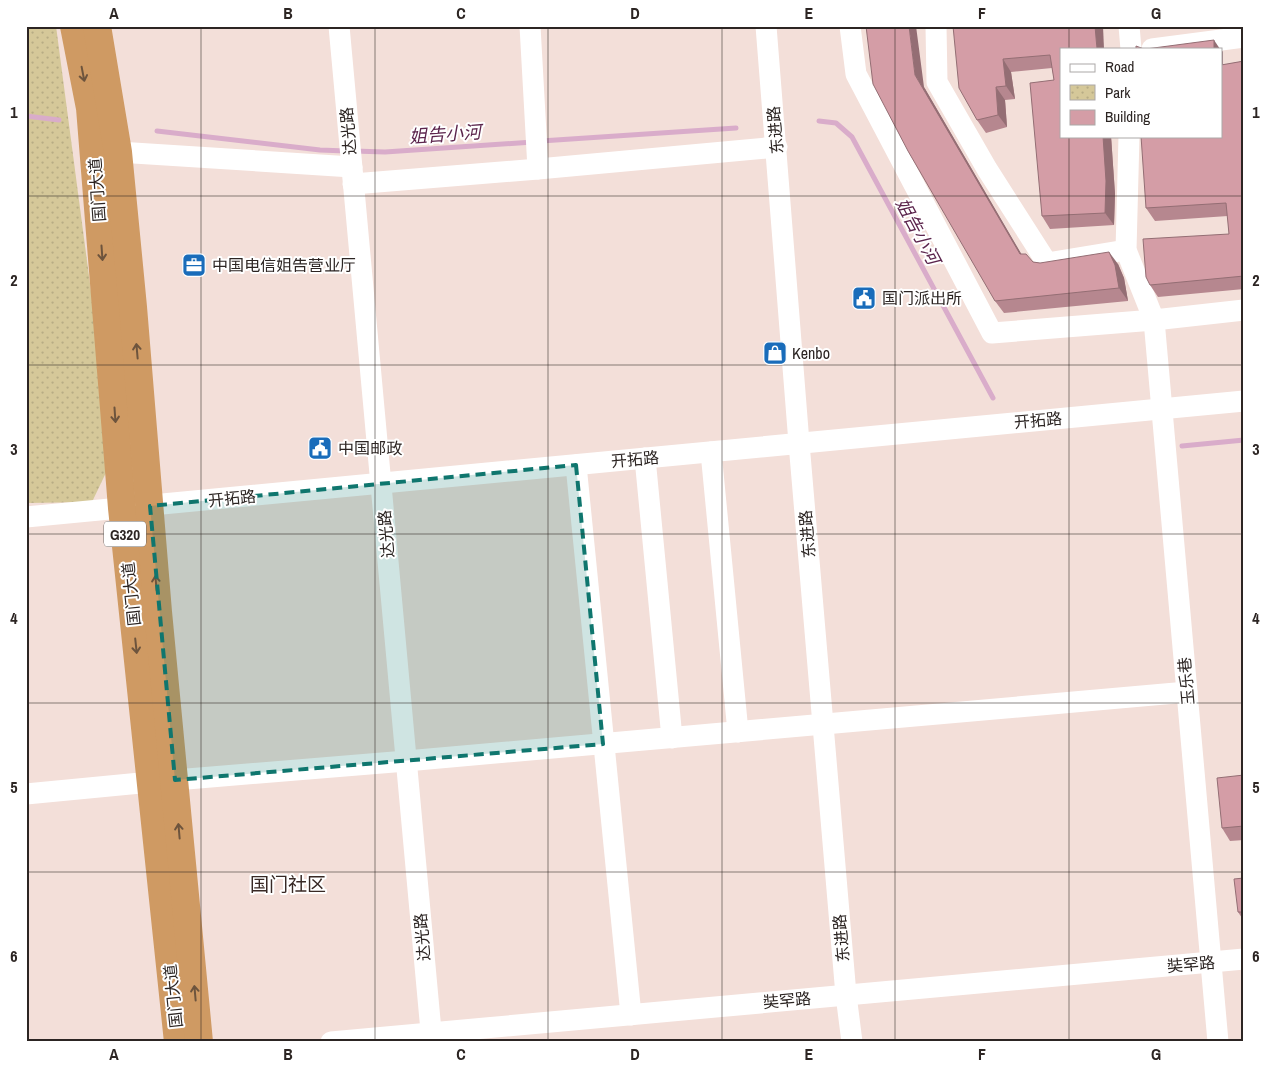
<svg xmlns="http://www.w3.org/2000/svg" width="1270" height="1068" font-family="'Archivo Narrow','Noto Sans SC',sans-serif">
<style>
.park{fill:url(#park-dots)}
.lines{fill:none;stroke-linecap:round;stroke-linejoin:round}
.stream{stroke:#d9acca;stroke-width:5}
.minor{stroke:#fff;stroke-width:21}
.highway{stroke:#cf9a63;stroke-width:28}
.wall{fill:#b6878f}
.shaded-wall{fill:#946e74}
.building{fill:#d49da6;stroke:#946e74}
.oneway{stroke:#6d543d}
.marked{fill:#0f766e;fill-opacity:0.2;stroke:#0f766e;stroke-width:4;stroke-dasharray:10 6;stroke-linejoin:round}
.grid{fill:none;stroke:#2c2523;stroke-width:1;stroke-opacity:0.55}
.labels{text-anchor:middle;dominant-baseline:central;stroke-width:4;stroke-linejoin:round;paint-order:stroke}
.shield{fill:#fff;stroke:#6b6665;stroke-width:1}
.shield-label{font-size:15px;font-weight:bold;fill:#2c2523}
.street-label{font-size:16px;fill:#2c2523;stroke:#fff}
.poi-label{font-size:16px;fill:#2c2523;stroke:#fff;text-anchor:start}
.water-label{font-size:18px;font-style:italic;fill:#5c254d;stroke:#fff}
.quarter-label{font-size:19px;fill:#382925;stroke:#fff}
.neatline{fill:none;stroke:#2c2523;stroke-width:2}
.grid-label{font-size:16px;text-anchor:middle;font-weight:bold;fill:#2c2523}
</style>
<defs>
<pattern id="park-dots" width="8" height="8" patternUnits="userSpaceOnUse" patternTransform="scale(1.25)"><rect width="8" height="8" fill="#d5c899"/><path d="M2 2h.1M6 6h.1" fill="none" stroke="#b7ac84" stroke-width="1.8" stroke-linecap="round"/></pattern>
</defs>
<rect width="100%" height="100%" fill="#f3dfd9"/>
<!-- park -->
<polygon class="park" points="26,26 56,26 113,458 92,502 26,503"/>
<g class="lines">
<!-- stream -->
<g class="stream">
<polyline points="26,116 59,120"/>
<polyline points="819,121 836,123 852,137 993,398"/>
<polyline points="157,131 320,150 346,151"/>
<polyline points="541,141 736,128"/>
<polyline points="354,151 385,152 533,142"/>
<polyline points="1182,446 1244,440"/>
</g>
<!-- minor -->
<g class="minor">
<polyline points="339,26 432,1042"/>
<polyline points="530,26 538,169"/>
<polyline points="766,26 799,443 846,995 852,1042"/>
<polyline points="850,26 856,74 992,333 1154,320 1244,310"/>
<polyline points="936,26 937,82 987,169 1047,263 1126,250"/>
<polyline points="1129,26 1131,49"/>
<polyline points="1152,49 1244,37"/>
<polyline points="1129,136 1126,250 1154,320 1218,1042"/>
<polyline points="118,152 352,167"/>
<polyline points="353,184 538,169 777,147"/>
<polyline points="711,452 738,732"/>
<polyline points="645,458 672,738"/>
<polyline points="576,465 631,1015"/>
<polyline points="26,517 1244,401"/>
<polyline points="175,780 406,761 1187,692"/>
<polyline points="26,794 151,782"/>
<polyline points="331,1042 1244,959"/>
</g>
<!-- highway -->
<g class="highway">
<polyline points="74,26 90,108 122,508 178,1042"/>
<polyline points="97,26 118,152 133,307 158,612 199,1042"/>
</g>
</g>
<!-- wall -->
<g class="wall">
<polygon points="953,26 1103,26 1061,136 1111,136 1115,194 1114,225 1050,229 1042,216 1054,80 1052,68 1011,72 1015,99 1005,100 1007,127 986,133 977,120"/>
<polygon points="1221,50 1223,52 1223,65 1244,61 1244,289 1158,297 1150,285 1229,234 1228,216 1155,221 1146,208 1221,136"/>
<polygon points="924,87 1021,254 1033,262 1040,263 1118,264 1124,278 1128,301 1004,313 995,301"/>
<polygon points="1244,775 1244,840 1230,841 1222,828"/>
<polygon points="1244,878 1244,921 1238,912"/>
</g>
<!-- shaded-wall -->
<g class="shaded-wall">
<polygon points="909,26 916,26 924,87 1029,267 1020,254 915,75"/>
<polygon points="1095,26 1103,26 1104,49 1097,49"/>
<polygon points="1214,40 1220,49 1214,49"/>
<polygon points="1221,50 1223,52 1223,79 1221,76"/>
<polygon points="1003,59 1011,72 1015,99 1006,86"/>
<polygon points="996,87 1005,100 1007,127 998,115"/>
<polygon points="1103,136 1111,136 1115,194 1114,225 1105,213"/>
<polygon points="1109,252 1118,264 1124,278 1128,301 1119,288"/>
</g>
<!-- building -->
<g class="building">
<polygon points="866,26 909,26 915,75 1020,254 1026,254 1033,262 1040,263 1109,252 1115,265 1119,288 995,301 908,151 873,84"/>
<polygon points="953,26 1095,26 1097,49 1061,49 1061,136 1103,136 1106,181 1105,213 1042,216 1030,83 1054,80 1050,55 1003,59 1006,86 996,87 998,115 977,120 959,88"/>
<polygon points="1214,40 1214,49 1146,49"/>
<polygon points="1136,46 1144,49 1136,49"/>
<polygon points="1244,61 1244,276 1150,285 1146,277 1143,239 1229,234 1226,203 1146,208 1141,136 1221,136 1221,65"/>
<polygon points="1244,775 1244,826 1222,828 1217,778"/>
<polygon points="1244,878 1244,912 1238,912 1234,879"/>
</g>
<!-- one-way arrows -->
<defs><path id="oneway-shaft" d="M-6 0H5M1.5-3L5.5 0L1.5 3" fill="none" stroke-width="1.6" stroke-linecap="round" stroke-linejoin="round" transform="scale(1.25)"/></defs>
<g class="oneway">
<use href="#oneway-shaft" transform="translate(83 74) rotate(79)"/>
<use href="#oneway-shaft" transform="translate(102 253) rotate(86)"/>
<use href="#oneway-shaft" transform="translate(137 351) rotate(-95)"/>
<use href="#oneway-shaft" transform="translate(115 415) rotate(86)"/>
<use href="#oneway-shaft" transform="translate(156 583) rotate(-95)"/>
<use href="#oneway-shaft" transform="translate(136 646) rotate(84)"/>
<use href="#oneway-shaft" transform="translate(179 831) rotate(-95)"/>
<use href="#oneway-shaft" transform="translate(195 993) rotate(-95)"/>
</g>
<!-- marked area -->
<path class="marked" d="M 576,465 L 603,744 L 175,780 L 150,506 Z"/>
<!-- grid -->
<path class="grid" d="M 201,26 L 201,1042M 375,26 L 375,1042M 548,26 L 548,1042M 722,26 L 722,1042M 895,26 L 895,1042M 1069,26 L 1069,49M 1069,136 L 1069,1042M 26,196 L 1244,196M 26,365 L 1244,365M 26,534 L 1244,534M 26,703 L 1244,703M 26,872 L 1244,872"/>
<!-- icons -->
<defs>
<g id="office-square" transform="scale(1.25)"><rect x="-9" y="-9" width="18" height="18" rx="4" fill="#196cba" stroke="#fff"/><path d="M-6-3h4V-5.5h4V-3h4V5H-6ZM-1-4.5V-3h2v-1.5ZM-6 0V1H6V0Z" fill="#fff"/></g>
<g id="civic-square" transform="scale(1.25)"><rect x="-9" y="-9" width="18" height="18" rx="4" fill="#196cba" stroke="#fff"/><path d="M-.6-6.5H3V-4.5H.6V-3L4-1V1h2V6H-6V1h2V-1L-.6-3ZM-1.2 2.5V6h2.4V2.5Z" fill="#fff"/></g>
<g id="shop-square" transform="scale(1.25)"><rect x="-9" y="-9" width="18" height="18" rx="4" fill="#196cba" stroke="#fff"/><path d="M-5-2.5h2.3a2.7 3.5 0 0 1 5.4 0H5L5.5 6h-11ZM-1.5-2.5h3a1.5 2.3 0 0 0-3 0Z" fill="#fff"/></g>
</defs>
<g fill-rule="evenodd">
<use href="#office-square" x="194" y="265"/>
<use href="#civic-square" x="864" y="298"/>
<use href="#shop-square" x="775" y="353"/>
<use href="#civic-square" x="320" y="448"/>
</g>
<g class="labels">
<!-- shield labels -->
<rect class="shield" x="104" y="521.5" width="42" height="25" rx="4"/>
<g class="shield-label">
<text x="125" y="534">G320</text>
</g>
<!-- street labels -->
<g class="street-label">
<text transform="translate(775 130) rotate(-95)">东进路</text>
<text transform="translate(348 131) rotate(-95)">达光路</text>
<text transform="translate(97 190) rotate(-94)">国门大道</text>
<text transform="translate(1038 420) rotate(-5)">开拓路</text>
<text transform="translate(635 459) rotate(-5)">开拓路</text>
<text transform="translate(232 498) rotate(-6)">开拓路</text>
<text transform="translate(386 534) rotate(-95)">达光路</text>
<text transform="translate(807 534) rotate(-95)">东进路</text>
<text transform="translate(131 594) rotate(-96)">国门大道</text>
<text transform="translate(1186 681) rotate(-95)">玉乐巷</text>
<text transform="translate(422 937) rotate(-95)">达光路</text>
<text transform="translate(841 938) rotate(-95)">东进路</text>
<text transform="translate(1191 964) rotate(-5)">奘罕路</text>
<text transform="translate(173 996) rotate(-96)">国门大道</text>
<text transform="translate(787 1000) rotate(-5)">奘罕路</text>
</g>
<!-- poi labels -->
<g class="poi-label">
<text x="212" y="265">中国电信姐告营业厅</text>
<text x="882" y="298">国门派出所</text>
<text x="792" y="353">Kenbo</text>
<text x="338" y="448">中国邮政</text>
</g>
<!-- water labels -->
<g class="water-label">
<text transform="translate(445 134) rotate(-4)">姐告小河</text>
<text transform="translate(918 231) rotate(62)">姐告小河</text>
</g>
<!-- quarter labels -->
<g class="quarter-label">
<text x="288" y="884">国门社区</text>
</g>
</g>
<!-- border -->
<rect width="1270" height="1068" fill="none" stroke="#ffffff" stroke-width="55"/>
<!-- legend -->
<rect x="1060" y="48" width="162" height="90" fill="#ffffff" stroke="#aba8a7"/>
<rect x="1070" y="64" width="25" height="8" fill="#ffffff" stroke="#aba8a7"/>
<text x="1105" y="72" font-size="15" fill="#2c2523">Road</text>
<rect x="1070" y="85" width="25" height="15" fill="url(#park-dots)" stroke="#aba8a7"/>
<text x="1105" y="98" font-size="15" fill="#2c2523">Park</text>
<rect x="1070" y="110" width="25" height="15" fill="#d49da6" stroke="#aba8a7"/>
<text x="1105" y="122" font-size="15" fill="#2c2523">Building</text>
<rect x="28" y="28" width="1214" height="1012" class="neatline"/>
<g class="grid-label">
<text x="114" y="19">A</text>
<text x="288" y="19">B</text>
<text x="461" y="19">C</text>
<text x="635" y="19">D</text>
<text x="809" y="19">E</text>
<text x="982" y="19">F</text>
<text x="1156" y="19">G</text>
<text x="14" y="118">1</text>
<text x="1256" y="118">1</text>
<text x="14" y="286">2</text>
<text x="1256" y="286">2</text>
<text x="14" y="455">3</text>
<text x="1256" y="455">3</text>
<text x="14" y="624">4</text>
<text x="1256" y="624">4</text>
<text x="14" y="793">5</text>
<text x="1256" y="793">5</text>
<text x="14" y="962">6</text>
<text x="1256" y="962">6</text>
<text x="114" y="1060">A</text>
<text x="288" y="1060">B</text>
<text x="461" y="1060">C</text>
<text x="635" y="1060">D</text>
<text x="809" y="1060">E</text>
<text x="982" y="1060">F</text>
<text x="1156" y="1060">G</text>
</g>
</svg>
